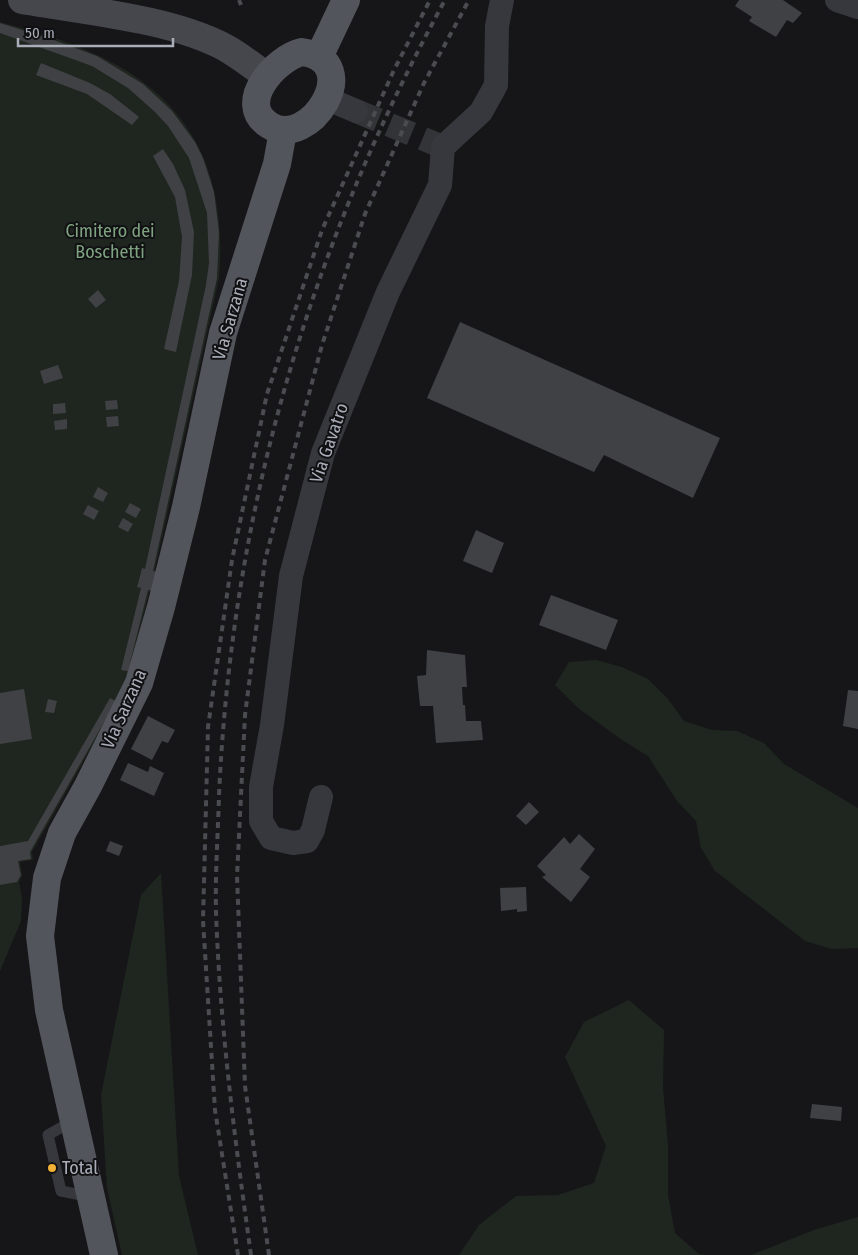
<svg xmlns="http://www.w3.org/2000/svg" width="858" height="1255" font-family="'Fira Sans Condensed',sans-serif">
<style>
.green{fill:#1e261f}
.building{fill:#404145}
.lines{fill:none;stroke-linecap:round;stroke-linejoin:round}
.street-tunnel{stroke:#333438;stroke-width:24;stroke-dasharray:24 12;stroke-linecap:butt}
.lane{stroke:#37383d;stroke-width:11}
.street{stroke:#37383d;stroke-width:24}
.secondary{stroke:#45474d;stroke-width:28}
.primary{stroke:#53555c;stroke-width:28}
.rail{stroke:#4a4c52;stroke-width:4;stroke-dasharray:6 5;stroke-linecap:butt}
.poi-dot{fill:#f2b134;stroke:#111113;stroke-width:2}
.labels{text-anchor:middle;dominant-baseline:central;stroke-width:4;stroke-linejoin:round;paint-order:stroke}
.park-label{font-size:18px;fill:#7fa381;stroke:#111113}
.street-label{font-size:18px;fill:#a8adb8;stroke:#111113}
.poi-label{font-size:18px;fill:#a8adb8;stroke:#111113;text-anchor:start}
</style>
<rect width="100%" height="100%" fill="#161618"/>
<!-- green -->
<g class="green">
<path d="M 0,22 C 33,31 66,40 97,55 C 193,99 228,176 219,278 L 155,569 L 158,570 L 154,592 L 149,592 L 130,672 L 117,702 L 32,852 L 33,860 L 20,862 L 22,876 L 19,882 L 22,898 L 21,921 L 0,971 Z"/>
<polygon points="596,660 622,667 648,679 668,699 684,721 712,730 737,731 764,743 784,764 858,808 858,948 832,949 805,941 715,871 701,848 696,821 677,801 648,756 622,740 578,708 555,685 569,662"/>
<polygon points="161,873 179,1176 198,1255 122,1255 107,1188 101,1095 141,895"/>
<polygon points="629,1000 664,1030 663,1087 668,1145 668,1195 675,1233 699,1254 707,1255 459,1255 479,1225 516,1196 558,1195 594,1183 606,1146 565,1057 584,1022"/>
<polygon points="858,1217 858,1255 751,1255 814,1230"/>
</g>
<!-- building -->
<g class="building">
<polygon points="739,0 783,0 802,13 793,23 787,20 776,37 749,21 752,17 735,6"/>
<polygon points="0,23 51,39 97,56 143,84 172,111 195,142 203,158 214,192 219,232 217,278 153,571 157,572 153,590 148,590 128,671 121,670 141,588 137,587 138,584 142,568 145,569 206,285 209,263 207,213 189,158 168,126 155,112 128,88 92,66 0,33"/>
<polygon points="41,63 90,83 110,94 139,117 132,125 87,94 36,75"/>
<polygon points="163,149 173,164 185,190 194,232 192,275 176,352 164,349 179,281 182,237 175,197 153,156"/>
<polygon points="98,290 106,300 96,308 88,299"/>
<polygon points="460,322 720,438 693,498 604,455 594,472 427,398"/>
<polygon points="58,365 63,378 44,384 40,371"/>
<polygon points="117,400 118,409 106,410 105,401"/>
<polygon points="65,403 66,413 53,414 53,404"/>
<polygon points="118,416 119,426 107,427 106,417"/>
<polygon points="67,419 67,429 55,430 54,421"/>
<polygon points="98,487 108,493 103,502 93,497"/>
<polygon points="130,503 141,509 136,518 125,512"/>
<polygon points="88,505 99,511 94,520 83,514"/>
<polygon points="123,518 133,524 128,532 118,527"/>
<polygon points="476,530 504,543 492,573 463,561"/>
<polygon points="551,595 618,620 606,650 539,625"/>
<polygon points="427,650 465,655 467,687 462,687 463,705 465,705 466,721 481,721 483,740 436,743 433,706 420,706 417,676 426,675"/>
<polygon points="24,689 32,739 0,744 0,693"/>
<polygon points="848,690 858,691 858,729 843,726"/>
<polygon points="110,698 116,701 30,852 31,859 18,861 21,875 17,882 0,885 0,846 28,841"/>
<polygon points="48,699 57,701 54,713 45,712"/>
<polygon points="148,716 175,730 168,743 162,741 152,760 131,749"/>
<polygon points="128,763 148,772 150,766 164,773 154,796 120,780"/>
<polygon points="529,802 539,812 526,825 516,816"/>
<polygon points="579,834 595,849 580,869 590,877 571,902 542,877 546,875 537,866 564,837 570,844"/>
<polygon points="110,841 123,846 119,856 106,851"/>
<polygon points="526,887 527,911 517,912 517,909 501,911 500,888"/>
<polygon points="812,1104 842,1107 841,1121 810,1118"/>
</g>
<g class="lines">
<!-- street-tunnel -->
<polyline class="street-tunnel" points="356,111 443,147"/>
<!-- lane -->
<polyline class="lane" points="74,1120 48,1135 61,1191 91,1197"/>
<!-- street -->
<g class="street">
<polyline points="837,0 858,7"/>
<polyline points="328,99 356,111"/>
<polyline points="321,797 313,830 307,841 293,843 271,838 261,821 261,787 272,725 291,576 323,453 388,292 440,185 443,147 481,112 496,85 497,26 502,0"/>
</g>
<!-- secondary -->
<path class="secondary" d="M 22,0 C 84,11 170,18 226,48 C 240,56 254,67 267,76"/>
<!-- primary -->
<g class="primary">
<path d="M 302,52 C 367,61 309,152 269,125 C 235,103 276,58 302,52 Z"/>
<polyline points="319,57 346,0"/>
<polyline points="104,1255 49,1010 40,936 47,878 62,833 88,786 139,683 161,607 186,507 223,333 277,164 283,131"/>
</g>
<!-- rail -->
<g class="rail">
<polyline points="239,0 241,5"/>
<polyline points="238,1255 215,1110 203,921 208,727 232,560 267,394 322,230 394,70 430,0"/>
<path d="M 251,1255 C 235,1141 220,1027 216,912 C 215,873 218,834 219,795 C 232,511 309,249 445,0"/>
<polyline points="269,1255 245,1086 237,876 245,715 265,560 322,345 365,214 424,83 469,0"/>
</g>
</g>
<!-- markers -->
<circle class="poi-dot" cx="52" cy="1168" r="5"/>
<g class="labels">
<!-- park labels -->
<g class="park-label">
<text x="110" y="231">Cimitero dei<tspan x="110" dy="21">Boschetti</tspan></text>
</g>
<!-- street labels -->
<g class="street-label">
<text transform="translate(230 319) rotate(-74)">Via Sarzana</text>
<text transform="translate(329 443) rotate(-71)">Via Gavatro</text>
<text transform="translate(124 709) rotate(-66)">Via Sarzana</text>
</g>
<!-- poi labels -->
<g class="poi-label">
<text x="62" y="1168">Total</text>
</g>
</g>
<!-- scale -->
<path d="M18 38v8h155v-8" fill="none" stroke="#a8adb8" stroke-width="2.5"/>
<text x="25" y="38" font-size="15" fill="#a8adb8" stroke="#111113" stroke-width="4" paint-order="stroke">50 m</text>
</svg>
